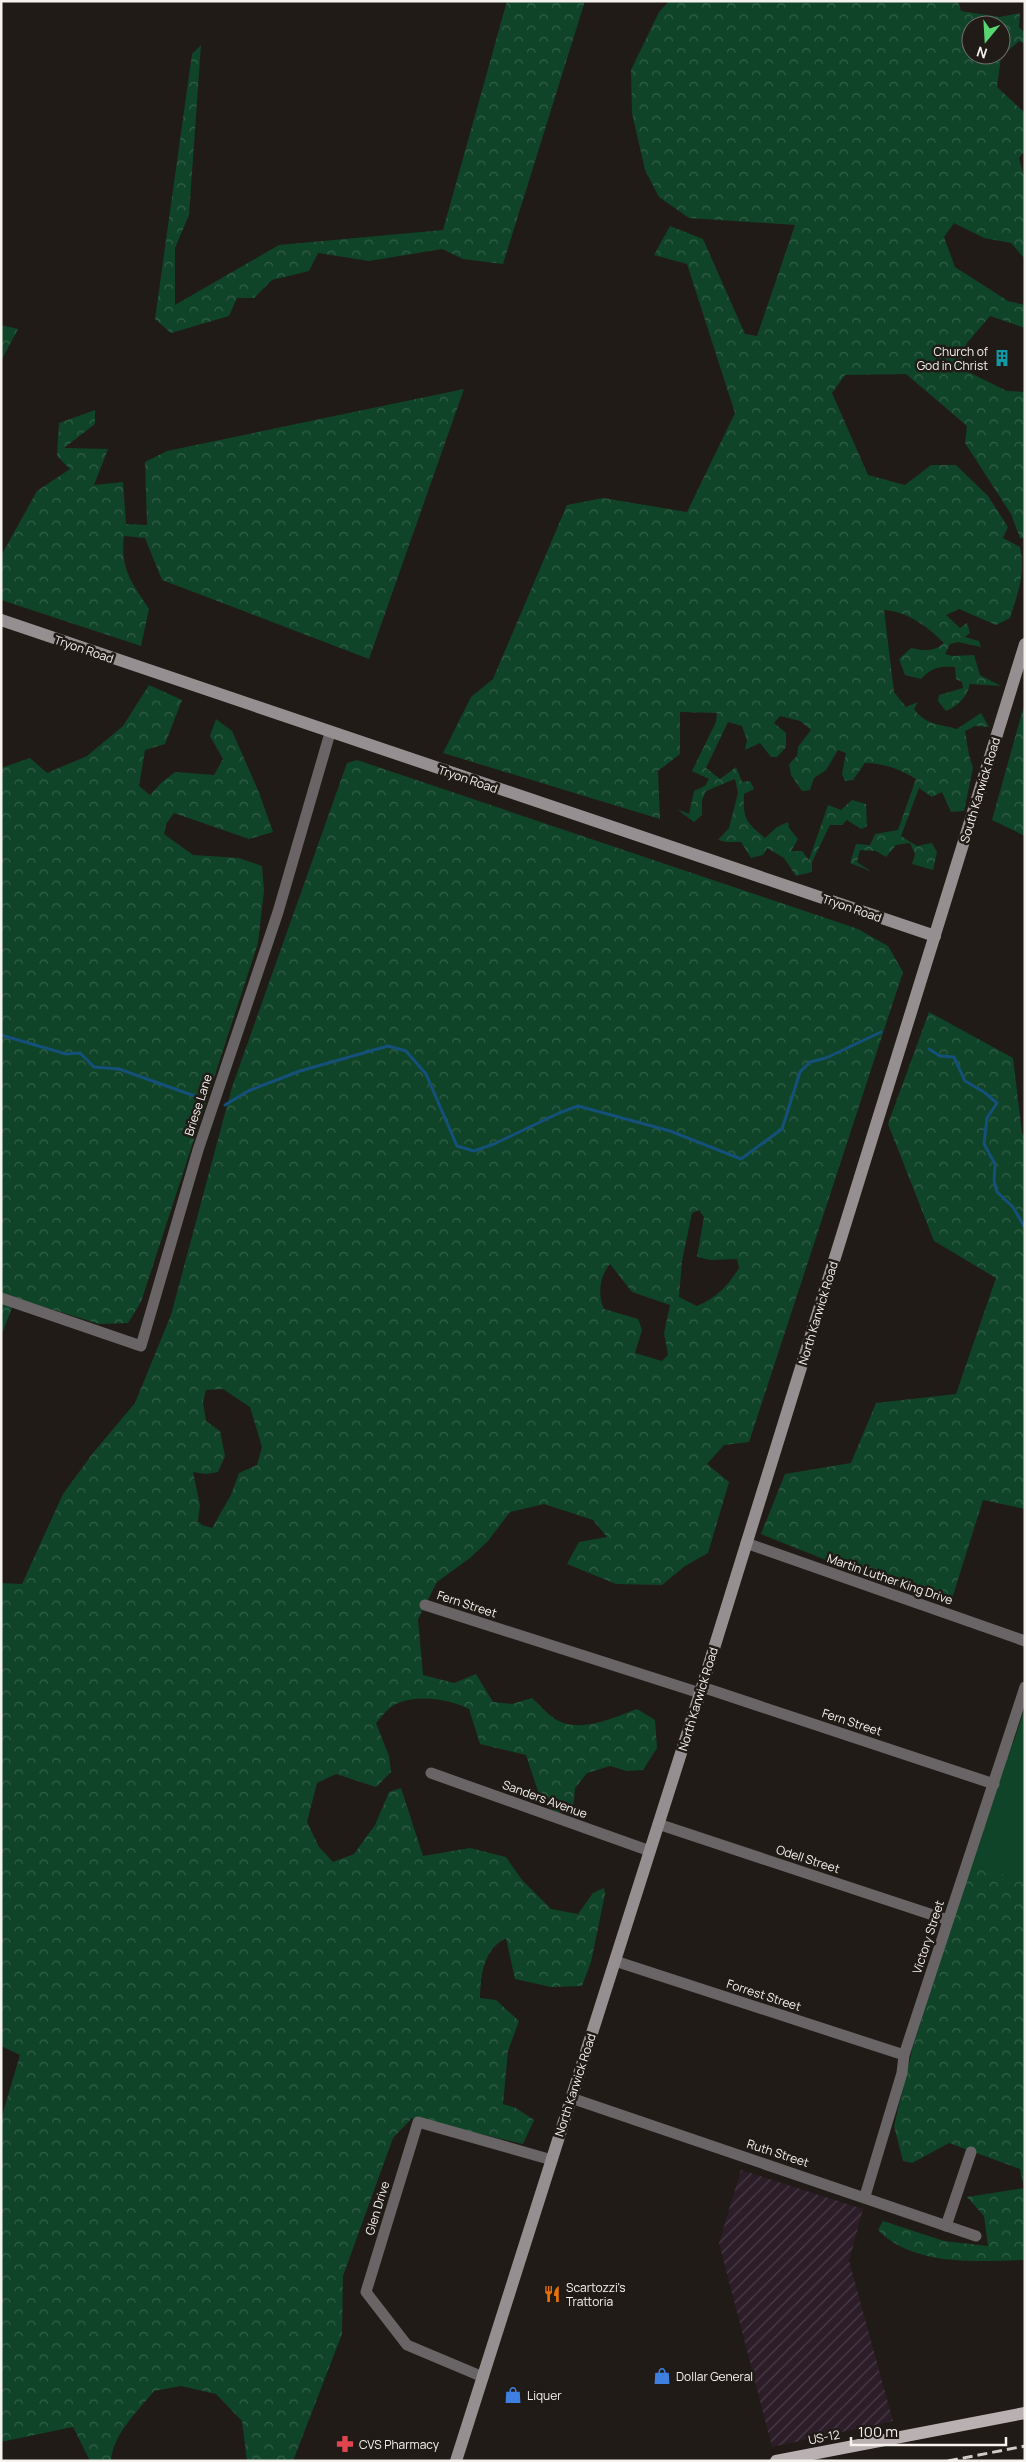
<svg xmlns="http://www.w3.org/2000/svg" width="1026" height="2462" font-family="Manrope,sans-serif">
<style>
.industrial{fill:url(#industrial-furrows)}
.forest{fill:url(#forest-crowns);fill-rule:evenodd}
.park{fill:#104428}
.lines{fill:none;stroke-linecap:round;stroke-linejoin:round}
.stream{stroke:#14507a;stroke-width:3}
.street{stroke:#696566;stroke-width:11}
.secondary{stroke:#968f91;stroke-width:12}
.primary{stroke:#b9b0b2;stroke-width:12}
.rail{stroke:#d1ceca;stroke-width:3;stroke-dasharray:10 5;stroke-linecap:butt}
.labels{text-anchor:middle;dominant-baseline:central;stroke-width:5;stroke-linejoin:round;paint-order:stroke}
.poi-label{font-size:12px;fill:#f6f3ef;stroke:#201b16;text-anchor:start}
.street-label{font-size:12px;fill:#f6f3ef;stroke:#201b16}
</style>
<defs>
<pattern id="industrial-furrows" width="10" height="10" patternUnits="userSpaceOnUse" patternTransform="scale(1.25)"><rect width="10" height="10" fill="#2c1d29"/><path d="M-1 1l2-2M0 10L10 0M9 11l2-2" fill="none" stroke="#4b3e48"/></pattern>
<pattern id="forest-crowns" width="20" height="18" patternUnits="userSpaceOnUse" patternTransform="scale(1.25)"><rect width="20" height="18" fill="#104428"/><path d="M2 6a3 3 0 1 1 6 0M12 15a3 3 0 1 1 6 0" fill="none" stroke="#335f48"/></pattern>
</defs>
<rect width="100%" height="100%" fill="#201b16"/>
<!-- industrial -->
<polygon class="industrial" points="741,2170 863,2209 849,2261 893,2421 772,2447 719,2243"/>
<!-- forest -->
<g class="forest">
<polygon points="507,1 585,1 503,264 463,259 442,249 369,261 318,253 309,271 272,280 254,298 237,298 229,316 171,333 155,319 192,54 201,45 189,215 175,248 175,305 279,245 443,230"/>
<path d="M 669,1 L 958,1 L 961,11 L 999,17 L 1020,13 L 1019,27 L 1025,33 L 1025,44 L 1019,41 L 1001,57 L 997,87 L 1025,113 L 1025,150 L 1019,158 L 1025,180 L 1025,259 L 1011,243 L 984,238 L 954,223 L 944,237 L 955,267 L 1008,301 L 1025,305 L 1025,328 L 990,316 L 967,343 L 960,368 L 1007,391 L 1025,392 L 1025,538 L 1020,538 L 1011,514 L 965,443 L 967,426 L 906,374 L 845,375 L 832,393 L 868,475 L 905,485 L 931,465 L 956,465 L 988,496 L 1008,527 L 1003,538 L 1020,547 C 1026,573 1018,592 1010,618 L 996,625 L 959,609 L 946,615 L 960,628 L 967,623 L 970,633 L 965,637 L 979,641 L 981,647 L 958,642 L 950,644 L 945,654 L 952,656 L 974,655 L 980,675 L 1001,686 L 970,684 C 967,697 958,706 946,711 L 938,701 L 939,695 L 963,688 L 962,682 L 956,679 L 955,667 C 940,666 932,667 921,679 L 905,675 L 899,659 L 911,648 C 923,651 935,652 944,643 C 927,626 908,612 884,610 L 894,692 L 906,707 L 918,702 L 914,709 C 925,725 940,724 957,729 L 981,713 L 989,727 L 975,726 L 965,731 L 969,755 L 973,768 L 964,811 L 951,812 L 942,792 L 932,797 L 919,788 L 901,836 L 917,846 L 932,843 L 937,852 L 933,870 L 912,864 L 915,854 L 910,843 L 896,845 L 886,857 L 876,851 L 860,850 L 857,862 L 870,871 L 850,863 L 856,844 L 870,845 L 875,834 L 898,830 L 916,779 C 900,769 883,763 865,763 L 853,780 L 845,781 L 842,774 L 846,753 L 838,750 L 826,770 L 814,778 L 810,790 L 802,791 L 791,775 L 789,764 L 797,756 L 798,747 L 811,730 L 800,721 L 780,716 L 774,723 L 786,733 L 786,747 L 777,757 L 771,757 L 760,743 L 745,750 L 747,740 L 742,726 L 728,722 L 706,768 L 720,779 L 736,767 L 742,782 L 750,781 L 754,789 L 744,794 C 743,820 746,822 765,838 L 777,827 L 788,822 L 789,828 L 798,839 L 791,851 L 802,851 L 809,860 L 828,805 L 841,810 L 852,800 L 866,804 L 867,826 L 861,829 L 847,820 L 842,825 L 830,825 L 812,862 L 812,872 L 796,876 L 784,858 L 767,848 L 763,855 L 751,858 L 741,842 L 727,842 L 718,840 L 729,828 L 738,793 L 735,779 L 706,791 L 702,800 L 702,815 L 694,822 L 677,809 L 689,814 L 694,791 L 705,786 L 709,779 L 692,771 L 716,722 L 717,713 L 680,712 L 680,754 L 658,771 L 660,819 L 443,753 L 471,697 L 493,679 L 567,505 L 603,498 L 687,512 L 735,413 L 687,264 L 654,255 L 670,226 L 703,239 L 745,334 L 757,336 L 795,225 L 689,218 L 659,197 L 645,170 L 632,113 L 631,70 L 659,12 ZM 971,25 L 1001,25 L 1001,55 L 971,55 Z"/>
<polygon points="1,325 18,329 1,361"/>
<path d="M 464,389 L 369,659 L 162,580 L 145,538 L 124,536 C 120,569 132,583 149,609 L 141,646 L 1,600 L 1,556 L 37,491 L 70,469 L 57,456 L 59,423 L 95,410 L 95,424 L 64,448 L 108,449 L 94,485 L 123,482 L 126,524 L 147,525 L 145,462 L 167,451 Z"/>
<polygon points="149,685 182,700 165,744 145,750 139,786 150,795 161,783 175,772 214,775 223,759 210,736 216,719 232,731 258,790 273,832 249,839 174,813 166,824 164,834 193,855 239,858 262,866 264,891 258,943 141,1302 128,1323 99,1324 16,1298 1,1336 1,768 30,758 47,773 87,756 123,726"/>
<polygon points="1025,702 1025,836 992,820"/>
<path d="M 357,760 L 858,929 L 888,946 L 903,972 L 749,1442 L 724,1445 L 707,1464 L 729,1482 L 708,1553 L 685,1566 L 662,1585 L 616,1584 L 567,1564 L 579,1542 L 607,1537 L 593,1520 L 544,1504 L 510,1512 L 488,1541 L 470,1558 L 437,1582 L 418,1619 L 423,1675 L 454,1683 L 476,1674 L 493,1702 L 512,1704 L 532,1698 C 539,1704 546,1713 555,1719 C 580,1734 612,1718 637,1709 L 655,1720 L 657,1748 L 643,1770 L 627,1771 L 610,1766 L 587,1773 L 575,1788 L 573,1810 L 558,1813 L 542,1803 L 526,1755 L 480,1744 L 469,1709 C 449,1699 418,1694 396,1704 C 388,1707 381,1718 376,1723 L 389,1756 L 391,1772 L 376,1787 L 336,1774 L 317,1783 L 307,1822 L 319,1847 L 333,1862 L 354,1854 L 375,1825 L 389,1792 L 401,1788 L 423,1856 L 470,1848 L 506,1857 L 522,1880 L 551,1909 L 578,1914 L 593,1893 L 604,1888 L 605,1894 L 591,1962 L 582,1986 L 551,1987 L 515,1979 L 506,1938 C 483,1950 481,1974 480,1998 L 496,2000 L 519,2021 L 508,2051 L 503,2104 L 516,2108 L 534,2120 L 523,2144 L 412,2118 L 393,2138 L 343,2276 L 342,2334 L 293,2461 L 247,2461 L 242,2421 L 216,2394 L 181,2386 L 154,2391 C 138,2411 113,2434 111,2461 L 90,2461 L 73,2427 L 1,2442 L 1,2119 L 20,2055 L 1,2046 L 1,1583 L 22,1584 L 63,1494 L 93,1453 L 135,1403 L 171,1315 L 232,1087 L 347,763 ZM 699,1210 L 704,1217 L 697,1257 L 711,1260 L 737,1259 L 739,1268 C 728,1286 716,1298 697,1306 L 679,1297 L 682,1261 L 692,1213 ZM 610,1264 L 632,1292 L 670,1305 L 664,1333 L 668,1355 L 662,1361 L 635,1353 L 642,1330 L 638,1319 L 604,1309 C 597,1295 600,1275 610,1264 ZM 223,1389 L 250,1407 L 262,1447 L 257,1465 L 239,1473 L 231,1495 L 212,1528 L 202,1525 L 198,1521 L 200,1505 L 193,1472 L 206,1474 L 218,1472 L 225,1456 L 220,1431 L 206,1421 L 203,1402 L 206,1390 Z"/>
<polygon points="929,1012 1013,1058 1022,1133 1025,1138 1025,1509 983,1500 950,1605 851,1570 761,1534 785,1474 851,1463 876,1403 956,1394 996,1278 934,1241 888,1124"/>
<path d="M 1011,1742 L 1021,1748 L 1025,1761 L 1025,2260 C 977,2261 914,2267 878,2230 L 883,2221 L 944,2241 L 988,2246 L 984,2216 L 967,2197 L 1024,2188 L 1020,2169 L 949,2143 L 912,2163 L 903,2161 L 894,2126 L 913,2046 Z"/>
</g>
<!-- park -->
<polygon class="park" points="1025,1707 1025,1882 973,1864"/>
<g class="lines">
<!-- stream -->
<g class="stream">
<polyline points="1,1035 66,1054 80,1053 94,1067 119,1069 203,1099"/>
<polyline points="929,1049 940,1056 954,1057 965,1081 984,1092 997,1103 987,1118 984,1144 995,1164 994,1181 997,1192 1013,1207 1025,1228"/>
<polyline points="225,1105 248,1091 300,1071 388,1046 406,1051 426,1074 457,1146 474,1151 494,1144 559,1113 578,1106 670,1131 741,1159 782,1129 800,1072 810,1062 826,1058 881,1032"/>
</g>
<!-- street -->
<g class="street">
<polyline points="1,1298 141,1346 198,1150 278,912 330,733"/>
<polyline points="746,1543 1025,1641"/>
<polyline points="425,1605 700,1693"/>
<polyline points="702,1687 994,1784"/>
<polyline points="431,1773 650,1851"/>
<polyline points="658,1824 948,1920"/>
<polyline points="615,1961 904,2055"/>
<polyline points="571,2098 976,2236"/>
<polyline points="865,2196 902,2073 904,2055 1025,1687"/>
<polyline points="946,2226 971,2152"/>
<polyline points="483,2377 407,2345 366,2292 418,2122 552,2160"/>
</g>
<!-- secondary -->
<g class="secondary">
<polyline points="1,620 935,936"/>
<polyline points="456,2461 702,1687 1025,644"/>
</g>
<!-- primary -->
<polyline class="primary" points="776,2461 1025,2413"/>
<!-- rail -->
<polyline class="rail" points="948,2461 1025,2446"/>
</g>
<!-- icons -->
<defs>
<g id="building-bare" transform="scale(1.35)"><path d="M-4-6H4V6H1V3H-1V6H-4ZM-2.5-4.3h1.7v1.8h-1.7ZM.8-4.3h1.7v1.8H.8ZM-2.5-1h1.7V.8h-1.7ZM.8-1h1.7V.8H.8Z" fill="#0f9aa8" stroke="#201b16" stroke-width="2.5" paint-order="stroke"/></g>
<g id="restaurant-bare" transform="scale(1.35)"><path d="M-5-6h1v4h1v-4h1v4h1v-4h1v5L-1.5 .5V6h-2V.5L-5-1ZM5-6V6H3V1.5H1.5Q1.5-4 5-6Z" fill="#e8710a" stroke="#201b16" stroke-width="2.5" paint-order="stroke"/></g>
<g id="shop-bare" transform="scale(1.35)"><path d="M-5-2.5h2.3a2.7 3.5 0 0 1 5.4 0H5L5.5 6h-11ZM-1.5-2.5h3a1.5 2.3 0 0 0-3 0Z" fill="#3f7fe0" stroke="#201b16" stroke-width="2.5" paint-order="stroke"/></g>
<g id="pharmacy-bare" transform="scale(1.35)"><path d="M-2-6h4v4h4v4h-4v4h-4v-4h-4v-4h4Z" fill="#e0444e" stroke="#201b16" stroke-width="2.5" paint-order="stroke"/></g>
</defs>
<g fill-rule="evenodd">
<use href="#building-bare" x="1002" y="358"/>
<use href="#restaurant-bare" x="552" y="2294"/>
<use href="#shop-bare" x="662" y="2376"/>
<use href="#shop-bare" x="513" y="2395"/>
<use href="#pharmacy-bare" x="345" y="2444"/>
</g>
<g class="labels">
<!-- poi labels -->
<g class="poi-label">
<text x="988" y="351" text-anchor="end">Church of<tspan x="988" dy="14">God in Christ</tspan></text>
<text x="566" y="2287">Scartozzi's<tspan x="566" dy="14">Trattoria</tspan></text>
<text x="676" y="2376">Dollar General</text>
<text x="527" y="2395">Liquer</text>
<text x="359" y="2444">CVS Pharmacy</text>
</g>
<!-- street labels -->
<g class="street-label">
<text transform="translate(84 649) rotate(19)">Tryon Road</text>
<text transform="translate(468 779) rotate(19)">Tryon Road</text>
<text transform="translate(980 790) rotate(-73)">South Karwick Road</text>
<text transform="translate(852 908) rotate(19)">Tryon Road</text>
<text transform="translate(198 1105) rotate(-72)">Briese Lane</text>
<text transform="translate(818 1313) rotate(-73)">North Karwick Road</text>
<text transform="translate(890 1579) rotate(19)">Martin Luther King Drive</text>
<text transform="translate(467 1604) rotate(18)">Fern Street</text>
<text transform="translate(698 1699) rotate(-73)">North Karwick Road</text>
<text transform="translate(852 1722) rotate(18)">Fern Street</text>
<text transform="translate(545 1799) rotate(20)">Sanders Avenue</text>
<text transform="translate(808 1859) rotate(18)">Odell Street</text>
<text transform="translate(928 1937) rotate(-72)">Victory Street</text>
<text transform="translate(764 1995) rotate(18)">Forrest Street</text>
<text transform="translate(575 2085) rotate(-72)">North Karwick Road</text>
<text transform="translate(778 2153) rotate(18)">Ruth Street</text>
<text transform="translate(377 2208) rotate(-73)">Glen Drive</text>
<text transform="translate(824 2437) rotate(-11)">US-12</text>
</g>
</g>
<!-- border -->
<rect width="1026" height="2462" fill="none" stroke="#f6f3ef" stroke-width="5"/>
<!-- north arrow -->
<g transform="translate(986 40) rotate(198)"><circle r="24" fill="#201b16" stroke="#76716d"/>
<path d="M0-4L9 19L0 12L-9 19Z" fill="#58d570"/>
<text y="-8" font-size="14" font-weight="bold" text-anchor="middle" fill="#f6f3ef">N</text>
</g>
<!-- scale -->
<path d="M851 2437v8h155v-8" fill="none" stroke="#f6f3ef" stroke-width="2.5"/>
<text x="858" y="2437" font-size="15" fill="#f6f3ef" stroke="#201b16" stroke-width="4" paint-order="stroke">100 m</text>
</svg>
